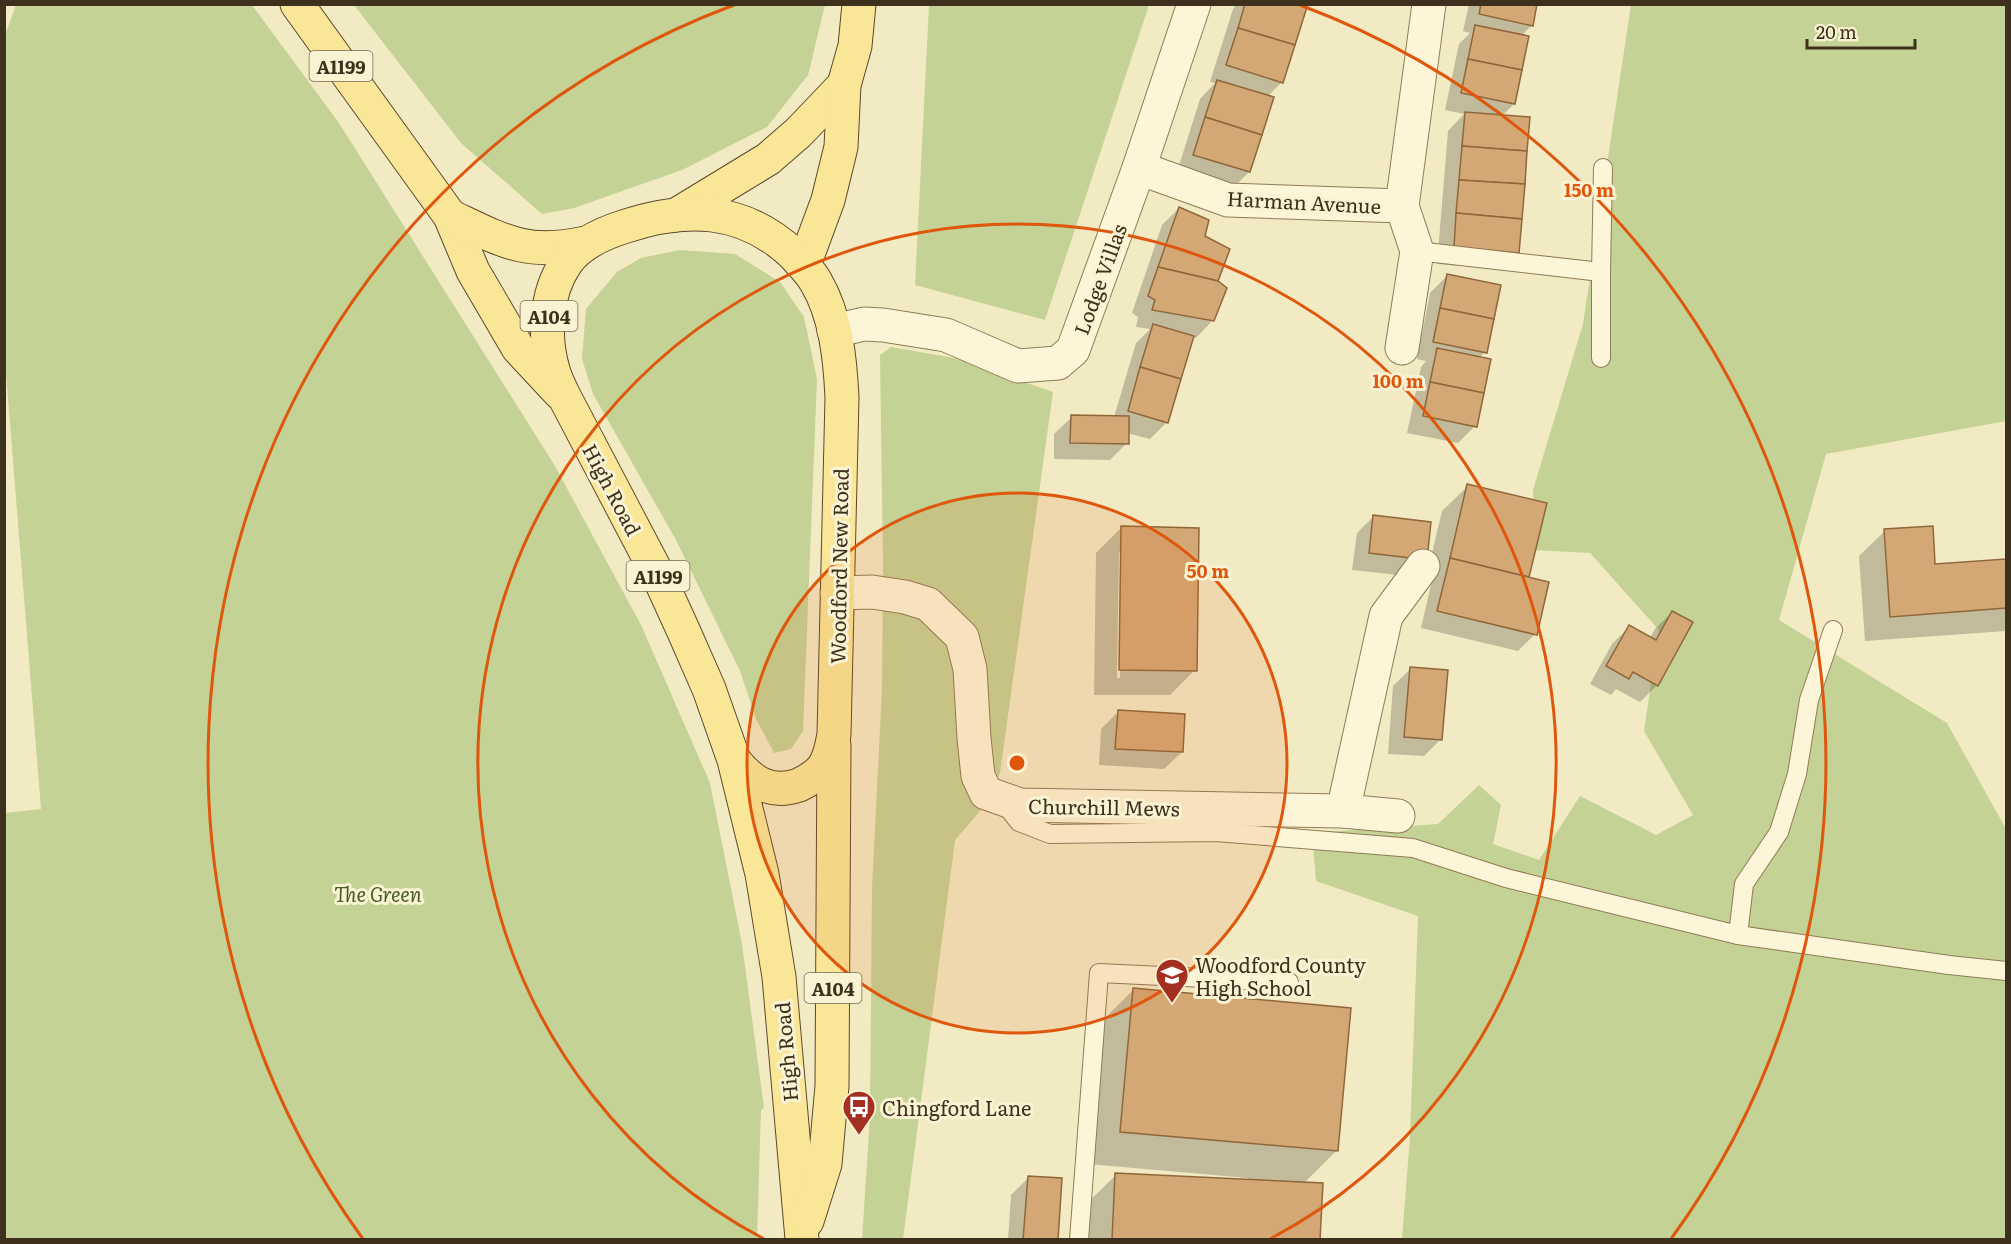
<svg xmlns="http://www.w3.org/2000/svg" width="2011" height="1244" font-family="Literata,serif">
<style>
.green{fill:#c4d295}
.shadow{fill:#0003;fill-rule:evenodd}
.building{fill:#d4a875;stroke:#90673b;stroke-width:1.5}
.lines{fill:none;stroke-linecap:round;stroke-linejoin:round}
.lane-casing{stroke:#8f7b57;stroke-width:20}
.street-casing{stroke:#8f7b57;stroke-width:35}
.primary-casing{stroke:#5c482c;stroke-width:35}
.lane{stroke:#fcf5d7;stroke-width:18}
.street{stroke:#fcf5d7;stroke-width:33}
.primary{stroke:#f9e697;stroke-width:33}
.ring{fill:none;stroke:#df570d;stroke-width:3}
.labels{text-anchor:middle;dominant-baseline:central;stroke-width:6;stroke-linejoin:round;paint-order:stroke}
.shield{fill:#f9f2d3;stroke:#756a54;stroke-width:1.5}
.shield-label{font-size:18px;font-weight:bold;fill:#3d301d}
.street-label{font-size:20px;fill:#3d301d;stroke:#f9f2d3}
.park-label{font-size:20px;font-style:italic;fill:#465c22;stroke:#f9f2d3}
.poi-label{font-size:20px;fill:#3d301d;stroke:#f9f2d3;text-anchor:start}
.centre{fill:#df570d;stroke:#f9f2d3;stroke-width:3}
.ring-label{font-size:18px;text-anchor:middle;font-weight:bold;fill:#df570d;stroke:#f9f2d3;stroke-width:6;stroke-linejoin:round;paint-order:stroke}
</style>
<rect width="100%" height="100%" fill="#f2eac3"/>
<!-- green -->
<g class="green">
<polygon points="16,5 252,5 339,123 555,466 641,625 710,783 742,944 764,1108 761,1110 757,1239 5,1239 5,813 41,809 5,361 4,38"/>
<polygon points="354,5 825,5 808,75 767,127 682,170 574,208 542,214 461,143"/>
<polygon points="929,5 1149,5 1045,320 915,285"/>
<polygon points="1631,5 2006,5 2006,421 1826,454 1779,620 1947,723 2006,829 2006,1239 1402,1239 1410,1137 1418,916 1316,881 1312,833 1438,824 1479,785 1501,805 1493,844 1539,860 1580,796 1656,835 1693,815 1644,731 1659,630 1590,553 1534,550 1533,490 1583,324"/>
<polygon points="680,250 735,254 780,282 804,317 817,379 803,731 791,749 774,753 756,719 740,671 676,540 593,394 582,359 586,309 617,272 641,258"/>
<polygon points="891,347 954,358 1053,392 1000,773 981,810 955,840 903,1239 862,1240 870,1116 872,887 882,690 883,561 880,355"/>
</g>
<!-- shadow -->
<g class="shadow">
<polygon points="1237,4 1297,4 1282,82 1267,97 1249,172 1232,189 1177,172 1200,99 1215,83 1210,82 1233,9"/>
<polygon points="1469,4 1536,4 1532,25 1521,36 1514,104 1502,116 1518,252 1501,269 1437,264 1448,131 1464,114 1445,110 1459,44 1470,33 1463,31"/>
<polygon points="1179,208 1203,237 1216,282 1213,320 1196,338 1192,337 1167,422 1150,439 1127,433 1127,443 1110,460 1054,459 1054,434 1072,417 1114,417 1136,343 1150,329 1136,327 1138,317 1132,313 1162,225"/>
<polygon points="1448,275 1485,352 1479,358 1475,426 1458,443 1407,433 1421,367 1426,361 1417,359 1430,293"/>
<polygon points="1468,486 1545,504 1528,578 1535,634 1518,651 1421,628 1431,585 1425,583 1442,511"/>
<polygon points="1374,516 1430,523 1408,576 1352,570 1357,533"/>
<path d="M 1121,528 L 1195,670 L 1170,695 L 1094,695 L 1096,553 ZM 1119,552 L 1122,552 L 1120,678 L 1117,678 Z"/>
<polygon points="1885,531 1934,566 2006,561 2006,631 1865,641 1859,556"/>
<polygon points="1672,612 1657,685 1640,702 1616,689 1611,695 1590,684 1612,644 1629,627 1650,638 1655,629"/>
<polygon points="1410,669 1441,739 1424,756 1388,754 1393,686"/>
<polygon points="1118,712 1182,752 1164,769 1099,765 1101,729"/>
<polygon points="1133,990 1336,1151 1303,1184 1319,1240 1081,1240 1083,1207 1116,1175 1248,1181 1248,1178 1088,1164 1100,1023"/>
<polygon points="1028,1178 1056,1240 1008,1240 1011,1195"/>
</g>
<!-- building -->
<g class="building">
<polygon points="1245,4 1298,4 1307,7 1295,45 1238,28"/>
<polygon points="1481,4 1537,4 1533,26 1479,14"/>
<polygon points="1475,25 1529,36 1522,70 1468,59"/>
<polygon points="1238,28 1295,45 1283,83 1226,65"/>
<polygon points="1468,59 1522,70 1515,104 1461,93"/>
<polygon points="1217,80 1274,97 1262,135 1205,117"/>
<polygon points="1465,112 1530,117 1527,151 1462,146"/>
<polygon points="1205,117 1262,135 1250,172 1193,155"/>
<polygon points="1462,146 1527,151 1525,184 1459,180"/>
<polygon points="1459,180 1525,184 1522,219 1456,213"/>
<polygon points="1179,207 1209,220 1205,236 1230,249 1218,281 1158,267"/>
<polygon points="1456,213 1522,219 1519,253 1454,247"/>
<polygon points="1158,267 1218,281 1227,288 1214,321 1152,310 1155,300 1148,296"/>
<polygon points="1447,274 1501,285 1494,319 1440,308"/>
<polygon points="1440,308 1494,319 1487,353 1433,342"/>
<polygon points="1153,324 1194,336 1181,379 1140,367"/>
<polygon points="1437,348 1491,359 1484,393 1430,382"/>
<polygon points="1140,367 1181,379 1168,423 1128,411"/>
<polygon points="1430,382 1484,393 1477,427 1423,416"/>
<polygon points="1071,415 1129,416 1129,444 1070,443"/>
<polygon points="1467,484 1547,503 1529,577 1450,558"/>
<polygon points="1373,515 1431,522 1427,560 1369,553"/>
<polygon points="1121,526 1199,528 1197,671 1119,670"/>
<polygon points="1933,526 1935,564 2006,559 2006,608 1890,617 1884,529"/>
<polygon points="1450,558 1549,582 1537,635 1437,611"/>
<polygon points="1672,611 1693,622 1658,686 1633,672 1629,679 1606,666 1629,625 1656,640"/>
<polygon points="1410,667 1448,670 1442,740 1404,737"/>
<polygon points="1118,710 1185,714 1183,752 1115,749"/>
<polygon points="1133,988 1351,1008 1338,1151 1120,1132"/>
<polygon points="1115,1173 1323,1183 1320,1240 1112,1240"/>
<polygon points="1028,1176 1062,1178 1058,1240 1023,1240"/>
</g>
<g class="lines">
<!-- lane casing -->
<g class="lane-casing">
<g id="lane">
<polyline points="1417,251 1601,272"/>
<polyline points="1601,358 1601,272 1603,168"/>
<polyline points="1004,803 1019,822 1050,834 1216,832 1413,848 1506,878 1738,935 1949,965 2006,971"/>
<polyline points="1738,935 1744,884 1779,832 1797,774 1809,700 1833,630"/>
<polyline points="1079,1240 1099,973 1289,982"/>
</g>
</g>
<!-- street casing -->
<g class="street-casing">
<g id="street">
<polyline points="1139,168 1228,200 1402,206"/>
<polyline points="834,331 864,324 883,325 946,335 1018,366 1058,363 1073,350 1139,168 1194,4"/>
<polyline points="1402,348 1417,251 1402,206 1429,4"/>
<polyline points="837,593 872,592 905,597 928,604 962,637 970,669 974,738 978,776 986,793 1020,805 1343,811 1398,816"/>
<polyline points="1343,811 1386,616 1423,566"/>
</g>
</g>
<!-- primary casing -->
<g class="primary-casing">
<g id="primary">
<polyline points="297,4 450,216 473,271 518,348 560,393"/>
<polyline points="676,215 768,159 798,133 844,85"/>
<path d="M 450,216 C 503,241 526,256 586,243"/>
<polyline points="804,265 828,200 841,147 844,85 855,46 859,4"/>
<path d="M 734,760 C 751,782 771,795 799,785 C 807,781 816,776 822,769 C 830,759 832,746 834,734 L 842,397 C 840,358 836,316 816,282 C 810,271 801,263 793,254 C 743,207 685,206 623,227 C 601,234 579,244 566,263 C 545,294 543,338 554,373 C 557,382 561,390 565,398 L 658,575 L 684,632 L 709,689 L 734,760 L 762,874 L 779,977 L 802,1239"/>
<polyline points="807,1221 825,1164 832,1086 834,745"/>
</g>
</g>
<!-- lane -->
<use href="#lane" class="lane"/>
<!-- street -->
<use href="#street" class="street"/>
<!-- primary -->
<use href="#primary" class="primary"/>
</g>
<!-- distance rings -->
<circle cx="1017" cy="763" r="270" fill="#df570d" fill-opacity=".12"/>
<g class="ring">
<circle cx="1017" cy="763" r="270"/>
<path d="M764 1239A539 539 0 1 1 1270 1239"/>
<path d="M363 1239A809 809 0 0 1 734 5M1300 5A809 809 0 0 1 1671 1239"/>
</g>
<!-- icons -->
<defs>
<g id="school-pin" transform="scale(1.725)"><path d="M0 17L-7.5 6A9.5 9.5 0 1 1 7.5 6Z" fill="#a43021" stroke="#f9f2d3"/><path d="M0-5L7-2L0 1L-7-2ZM-4 1L0 2.5L4 1V4Q0 6-4 4Z" fill="#fff"/></g>
<g id="bus-pin" transform="scale(1.725)"><path d="M0 17L-7.5 6A9.5 9.5 0 1 1 7.5 6Z" fill="#a43021" stroke="#f9f2d3"/><path d="M-5-6H5V4H4V6H2V4H-2V6H-4V4H-5ZM-3.5-4V0h7V-4ZM-3.5 1.2v1.5H-2V1.2ZM2 1.2v1.5H3.5V1.2Z" fill="#fff"/></g>
</defs>
<g fill-rule="evenodd">
<use href="#school-pin" x="1172" y="975"/>
<use href="#bus-pin" x="859" y="1107"/>
</g>
<g class="labels">
<!-- shield labels -->
<g class="shield">
<rect x="309.5" y="51" width="63" height="30" rx="4.5"/>
<rect x="520.5" y="301" width="57" height="30" rx="4.5"/>
<rect x="626.5" y="561" width="63" height="30" rx="4.5"/>
<rect x="804.5" y="973" width="57" height="30" rx="4.5"/>
</g>
<g class="shield-label">
<text x="341" y="66">A1199</text>
<text x="549" y="316">A104</text>
<text x="658" y="576">A1199</text>
<text x="833" y="988">A104</text>
</g>
<!-- street labels -->
<g class="street-label">
<text transform="translate(1304 201) rotate(3)">Harman Avenue</text>
<text transform="translate(1099 279) rotate(-70)">Lodge Villas</text>
<text transform="translate(613 489) rotate(62)">High Road</text>
<text transform="translate(838 566) rotate(-89)">Woodford New Road</text>
<text transform="translate(1104 806) rotate(1)">Churchill Mews</text>
<text transform="translate(785 1052) rotate(-95)">High Road</text>
</g>
<!-- park labels -->
<g class="park-label">
<text x="378" y="893">The Green</text>
</g>
<!-- poi labels -->
<g class="poi-label">
<text x="1195" y="964">Woodford County<tspan x="1195" dy="23">High School</tspan></text>
<text x="882" y="1107">Chingford Lane</text>
</g>
</g>
<circle cx="1017" cy="763" r="9" class="centre"/>
<g class="ring-label">
<text x="1589" y="197">150 m</text>
<text x="1398" y="388">100 m</text>
<text x="1208" y="578">50 m</text>
</g>
<!-- border -->
<rect width="2011" height="1244" fill="none" stroke="#3d301d" stroke-width="12"/>
<!-- scale -->
<path d="M1807 39v9h108v-9" fill="none" stroke="#3d301d" stroke-width="3"/>
<text x="1816" y="39" font-size="18" fill="#3d301d" stroke="#f9f2d3" stroke-width="4.5" paint-order="stroke">20 m</text>
</svg>
